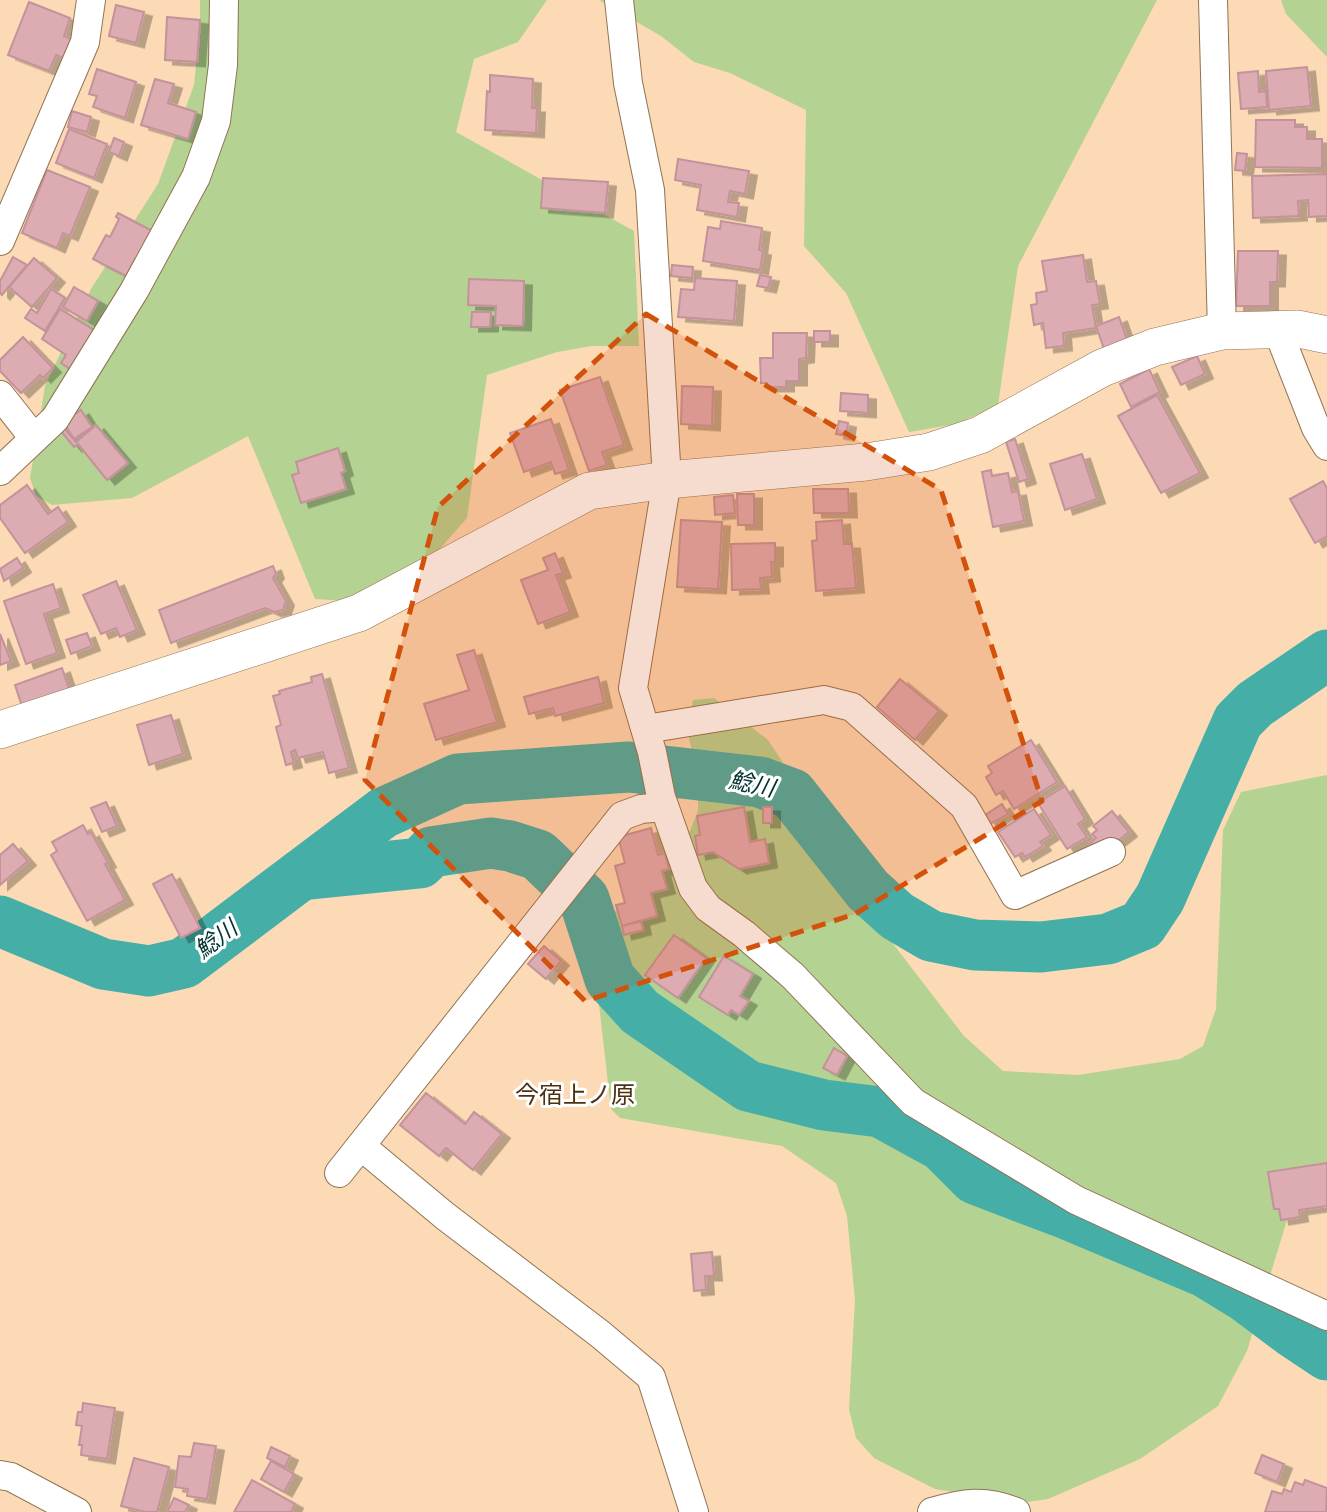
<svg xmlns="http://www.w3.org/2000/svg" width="1327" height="1512" font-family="Figtree,'Noto Sans JP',sans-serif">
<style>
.green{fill:#b4d292}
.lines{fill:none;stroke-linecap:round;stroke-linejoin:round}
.river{stroke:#44aea7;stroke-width:51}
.building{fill:#ddabb2;stroke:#c3929a;stroke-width:2;filter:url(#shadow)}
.minor-casing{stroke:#917352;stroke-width:30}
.tertiary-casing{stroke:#917352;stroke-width:38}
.minor{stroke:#fff;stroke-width:28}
.tertiary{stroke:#fff;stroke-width:37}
.marked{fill:#d3520b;fill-opacity:0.2;stroke:#d3520b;stroke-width:5;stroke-dasharray:14 9;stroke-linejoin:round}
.labels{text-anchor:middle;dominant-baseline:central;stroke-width:6;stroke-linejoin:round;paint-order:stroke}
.water-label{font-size:23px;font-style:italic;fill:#003431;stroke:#fff}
.quarter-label{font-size:24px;fill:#4d3212;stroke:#fff}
</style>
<defs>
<filter id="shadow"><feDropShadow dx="8" dy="4.5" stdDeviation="0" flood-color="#0004"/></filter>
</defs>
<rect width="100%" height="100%" fill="#fcdab6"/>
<!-- green -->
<g class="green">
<polygon points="200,0 547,0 518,42 474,59 456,132 634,231 639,346 592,346 557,352 487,375 467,518 438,551 347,601 315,599 248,436 132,498 52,505 36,496 30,478 45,386 91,289 158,184 194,85 200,26"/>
<polygon points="599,0 1157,0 1018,266 998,405 956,424 909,432 846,293 804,246 806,110 730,73 694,62 661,36"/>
<polygon points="1281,0 1327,0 1327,57 1286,14"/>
<polygon points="714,698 768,740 833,838 844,880 964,1036 1003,1071 1078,1075 1180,1059 1203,1046 1216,1009 1223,830 1241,792 1327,775 1327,1188 1291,1207 1247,1351 1218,1406 1140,1459 1048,1499 1020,1503 935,1489 874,1458 856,1438 849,1409 855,1300 847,1216 836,1183 782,1146 620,1118 611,1109 593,952 611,915 683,848 698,811 698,775 687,730 693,700"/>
</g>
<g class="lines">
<!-- river -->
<g class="river">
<polyline points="301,875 420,863 431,852 491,843 510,846 538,855 584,899 610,979 640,1012 748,1086 824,1105 880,1112 942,1146 975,1179 1067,1214 1205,1272 1246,1297 1294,1333 1327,1355"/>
<polyline points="0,921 103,964 149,971 184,963 383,813 458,779 629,767 760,782 792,794 868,890 897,916 931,936 975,945 1041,947 1108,939 1142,925 1160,898 1238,721 1255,704 1327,655"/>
</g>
</g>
<!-- building -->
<g class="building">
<polygon points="29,2 70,18 64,36 71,39 63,58 56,55 49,71 8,55"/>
<polygon points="116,5 144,12 136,43 109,36"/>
<polygon points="167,17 200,20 197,62 165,60"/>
<polygon points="1307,67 1311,106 1269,110 1266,71"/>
<polygon points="97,69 136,82 125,118 93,107 97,96 89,94"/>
<polygon points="1258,71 1259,92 1266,91 1267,107 1241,109 1238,73"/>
<polygon points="490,75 533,79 532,108 537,108 536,133 485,130 487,91 490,92"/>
<polygon points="155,79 174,84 168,103 196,112 188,139 141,125"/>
<polygon points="72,111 91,117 87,132 68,127"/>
<polygon points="1256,120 1295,120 1295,127 1307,127 1307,139 1322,139 1322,168 1255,167"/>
<polygon points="69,129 107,144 94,178 56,163"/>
<polygon points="114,138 124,142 119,156 109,152"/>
<polygon points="1237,153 1247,154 1245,171 1235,170"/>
<polygon points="678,159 749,171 745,194 730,191 728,202 739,203 737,217 697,210 701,185 675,180"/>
<polygon points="47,170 90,187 70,236 63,233 57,248 22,233"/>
<polygon points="1327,174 1327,216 1309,217 1308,200 1298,201 1299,216 1253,218 1252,176"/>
<polygon points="543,178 608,182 605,213 541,208"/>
<polygon points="118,213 156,233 141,262 135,259 126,276 93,259 106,235 110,237 119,219 116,217"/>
<polygon points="721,221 762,228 759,250 763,251 760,270 703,261 708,227 720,229"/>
<polygon points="1238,251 1278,251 1277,282 1270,282 1270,306 1236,306"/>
<polygon points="1083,255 1087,282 1096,281 1100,304 1092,305 1096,328 1063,333 1064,346 1046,348 1043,323 1034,325 1031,305 1037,304 1036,293 1047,291 1042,261"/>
<polygon points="13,257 27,265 2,295 0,293 0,281"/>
<polygon points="34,258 57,278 32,307 9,287"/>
<polygon points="672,265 693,267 692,278 671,276"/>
<polygon points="760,275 771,277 768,288 757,286"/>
<polygon points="695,278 737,281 734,321 678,317 681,289 694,290"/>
<polygon points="469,279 524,281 523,326 495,325 496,306 468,305"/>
<polygon points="74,287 98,301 87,321 63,307"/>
<polygon points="51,289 65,298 45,331 25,318 31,309 37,313"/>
<polygon points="60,309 97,332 73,371 61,363 66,355 42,339"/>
<polygon points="472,312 491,312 490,327 471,327"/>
<polygon points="1119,317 1127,340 1104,349 1096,326"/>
<rect x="814" y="331" width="16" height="11"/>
<polygon points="773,333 807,333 806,358 799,359 799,381 786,381 786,387 767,387 767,383 761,383 760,358 773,358"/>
<polygon points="23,337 53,368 43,378 40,375 21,393 0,371 0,360"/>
<polygon points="1197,356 1205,374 1181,385 1172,367"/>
<polygon points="1149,369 1160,392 1131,407 1120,384"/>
<polygon points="600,377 624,445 602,452 607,465 589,471 560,390"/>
<polygon points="682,386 713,387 712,426 681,424"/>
<polygon points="841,393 868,395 868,413 840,411"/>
<polygon points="1157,395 1200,473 1161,493 1118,416"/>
<polygon points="81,410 92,427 74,439 63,422"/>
<polygon points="551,419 569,470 555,474 551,462 524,472 510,433"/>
<polygon points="839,421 848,423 846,436 836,434"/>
<polygon points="96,425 128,463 107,480 78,444 74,447 61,431 64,428 76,442"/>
<polygon points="1015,439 1028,479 1019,482 1006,442"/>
<polygon points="338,448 345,471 341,473 346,489 301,503 292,475 299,473 296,462"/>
<polygon points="1082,454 1097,499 1065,510 1050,464"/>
<polygon points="991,470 992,476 1008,473 1012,492 1018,491 1024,521 993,527 982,472"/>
<polygon points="1323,481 1327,488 1327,536 1315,543 1290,499"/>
<polygon points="27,485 48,514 58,507 68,522 25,553 0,518 0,505"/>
<polygon points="813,489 848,489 849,513 814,513"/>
<polygon points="737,494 754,494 754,525 738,525"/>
<polygon points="733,495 735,513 715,515 714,497"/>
<polygon points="681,520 722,522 718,589 677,587"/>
<polygon points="842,520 844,544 852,544 856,588 816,591 812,541 817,540 816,522"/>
<polygon points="775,543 775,562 771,562 772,577 760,578 761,589 732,590 731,544"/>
<polygon points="555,553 563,573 556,575 570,612 538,624 521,580 548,570 543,558"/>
<polygon points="17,558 23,568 4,581 0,569"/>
<polygon points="273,566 276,574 273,578 286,601 283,610 274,612 265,608 171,643 159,610"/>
<polygon points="116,581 137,630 120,637 116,628 101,634 83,595"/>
<polygon points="53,584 61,608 44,614 57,653 26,664 4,601"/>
<polygon points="87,633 92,646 71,654 66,640"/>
<polygon points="0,634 11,661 0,665"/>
<polygon points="474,650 497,722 436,740 424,704 469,690 457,655"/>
<polygon points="62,668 69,689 22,706 15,685"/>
<polygon points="322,674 349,768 329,773 323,752 298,758 295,750 291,752 294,763 286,765 276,727 281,725 273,696 280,694 279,691 312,682 311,677"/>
<polygon points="598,677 604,703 555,716 553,708 529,714 524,697"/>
<polygon points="900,679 939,711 915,740 877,707"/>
<polygon points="171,715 183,754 149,765 137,725"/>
<polygon points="1031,740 1057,782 1014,809 1003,791 996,795 986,777 992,773 988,766"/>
<polygon points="1065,786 1085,819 1078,824 1087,837 1067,849 1038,803"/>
<polygon points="106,802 117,826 102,832 91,808"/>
<polygon points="1002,804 1008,814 990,824 985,815"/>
<polygon points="744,807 750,842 765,839 769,863 739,869 713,852 698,855 695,836 700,835 697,816"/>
<rect x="763" y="807" width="9" height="16"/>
<polygon points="1034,809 1051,835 1040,842 1043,846 1025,857 1022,853 1015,857 998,832"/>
<polygon points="1112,811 1129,832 1111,846 1098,853 1090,843 1096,838 1092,834 1097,830 1093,826"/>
<polygon points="83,825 88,834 91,832 108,863 105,864 125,900 87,921 51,855 57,851 52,842"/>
<polygon points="651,828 658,855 665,853 669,869 662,871 667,889 651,893 657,916 622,926 616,905 625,903 615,866 625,863 618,837"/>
<polygon points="13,844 28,861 0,885 0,855"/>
<polygon points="172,874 200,928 181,938 153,884"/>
<polygon points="641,921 643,930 624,935 622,926"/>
<polygon points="674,935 706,958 678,998 645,975"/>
<polygon points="544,946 561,961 546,979 528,964"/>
<polygon points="724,956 753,974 740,996 749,1001 739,1015 731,1010 728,1015 699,997"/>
<polygon points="834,1048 847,1056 837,1075 823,1068"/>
<polygon points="426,1093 465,1124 474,1112 502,1134 473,1170 446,1148 439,1156 400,1125"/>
<polygon points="1327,1163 1327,1206 1299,1210 1300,1217 1281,1220 1279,1209 1274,1209 1268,1172"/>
<polygon points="712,1252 714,1276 705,1276 706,1290 694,1291 691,1254"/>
<polygon points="83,1403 115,1408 107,1459 81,1455 82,1445 79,1445 82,1426 76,1425 78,1412 82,1412"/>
<polygon points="194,1443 216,1446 207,1499 187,1496 188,1489 175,1487 179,1456 191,1457"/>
<polygon points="271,1447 290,1456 285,1467 267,1458"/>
<polygon points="1262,1455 1284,1464 1277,1482 1255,1473"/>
<polygon points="134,1458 169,1467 157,1512 146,1512 121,1506"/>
<polygon points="271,1461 294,1474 284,1492 261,1479"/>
<polygon points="252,1480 295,1504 291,1512 234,1512"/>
<polygon points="1305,1480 1327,1488 1326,1512 1265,1512 1272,1491 1282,1494 1284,1489 1291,1492 1295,1482 1303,1485"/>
<polygon points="174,1498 189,1505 185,1512 167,1512"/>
</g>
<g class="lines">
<!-- minor casing -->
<g class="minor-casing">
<g id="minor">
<polyline points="619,0 628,83 650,190 667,480 633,688 652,752 661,797 693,888 708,908 744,934 793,976 913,1102 1076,1200 1327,1316"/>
<polyline points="1213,0 1222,331"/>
<polyline points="0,241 85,42 91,0"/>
<polyline points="1278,331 1316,428 1327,446"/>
<polyline points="0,395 34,438"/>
<polyline points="0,471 55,419 134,291 196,177 216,121 223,65 224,0"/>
<polyline points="646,729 824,700 852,707 964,806 1015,895 1111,852"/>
<polyline points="361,1146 445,1216 600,1334 651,1377 694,1512"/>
<polyline points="339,1173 622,816 641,809 664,807"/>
<polyline points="0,1475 11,1477 77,1512"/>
<path d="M 932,1512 C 963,1503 985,1499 1016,1512"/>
</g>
</g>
<!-- tertiary casing -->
<g class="tertiary-casing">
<polyline id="tertiary" points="0,730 359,613 589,491 667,480 866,462 929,452 980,435 1102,368 1155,347 1222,331 1298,329 1327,335"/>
</g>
<!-- minor -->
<use href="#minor" class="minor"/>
<!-- tertiary -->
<use href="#tertiary" class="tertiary"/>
</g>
<!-- marked area -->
<path class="marked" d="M 646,314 L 941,490 L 1042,801 L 855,914 L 585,1001 L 365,780 L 438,507 Z"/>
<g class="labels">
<!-- water labels -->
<g class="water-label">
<text transform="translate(752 784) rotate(12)">鯰川</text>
<text transform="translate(216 939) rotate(-37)">鯰川</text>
</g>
<!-- quarter labels -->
<g class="quarter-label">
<text x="575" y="1094">今宿上ノ原</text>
</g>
</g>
</svg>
